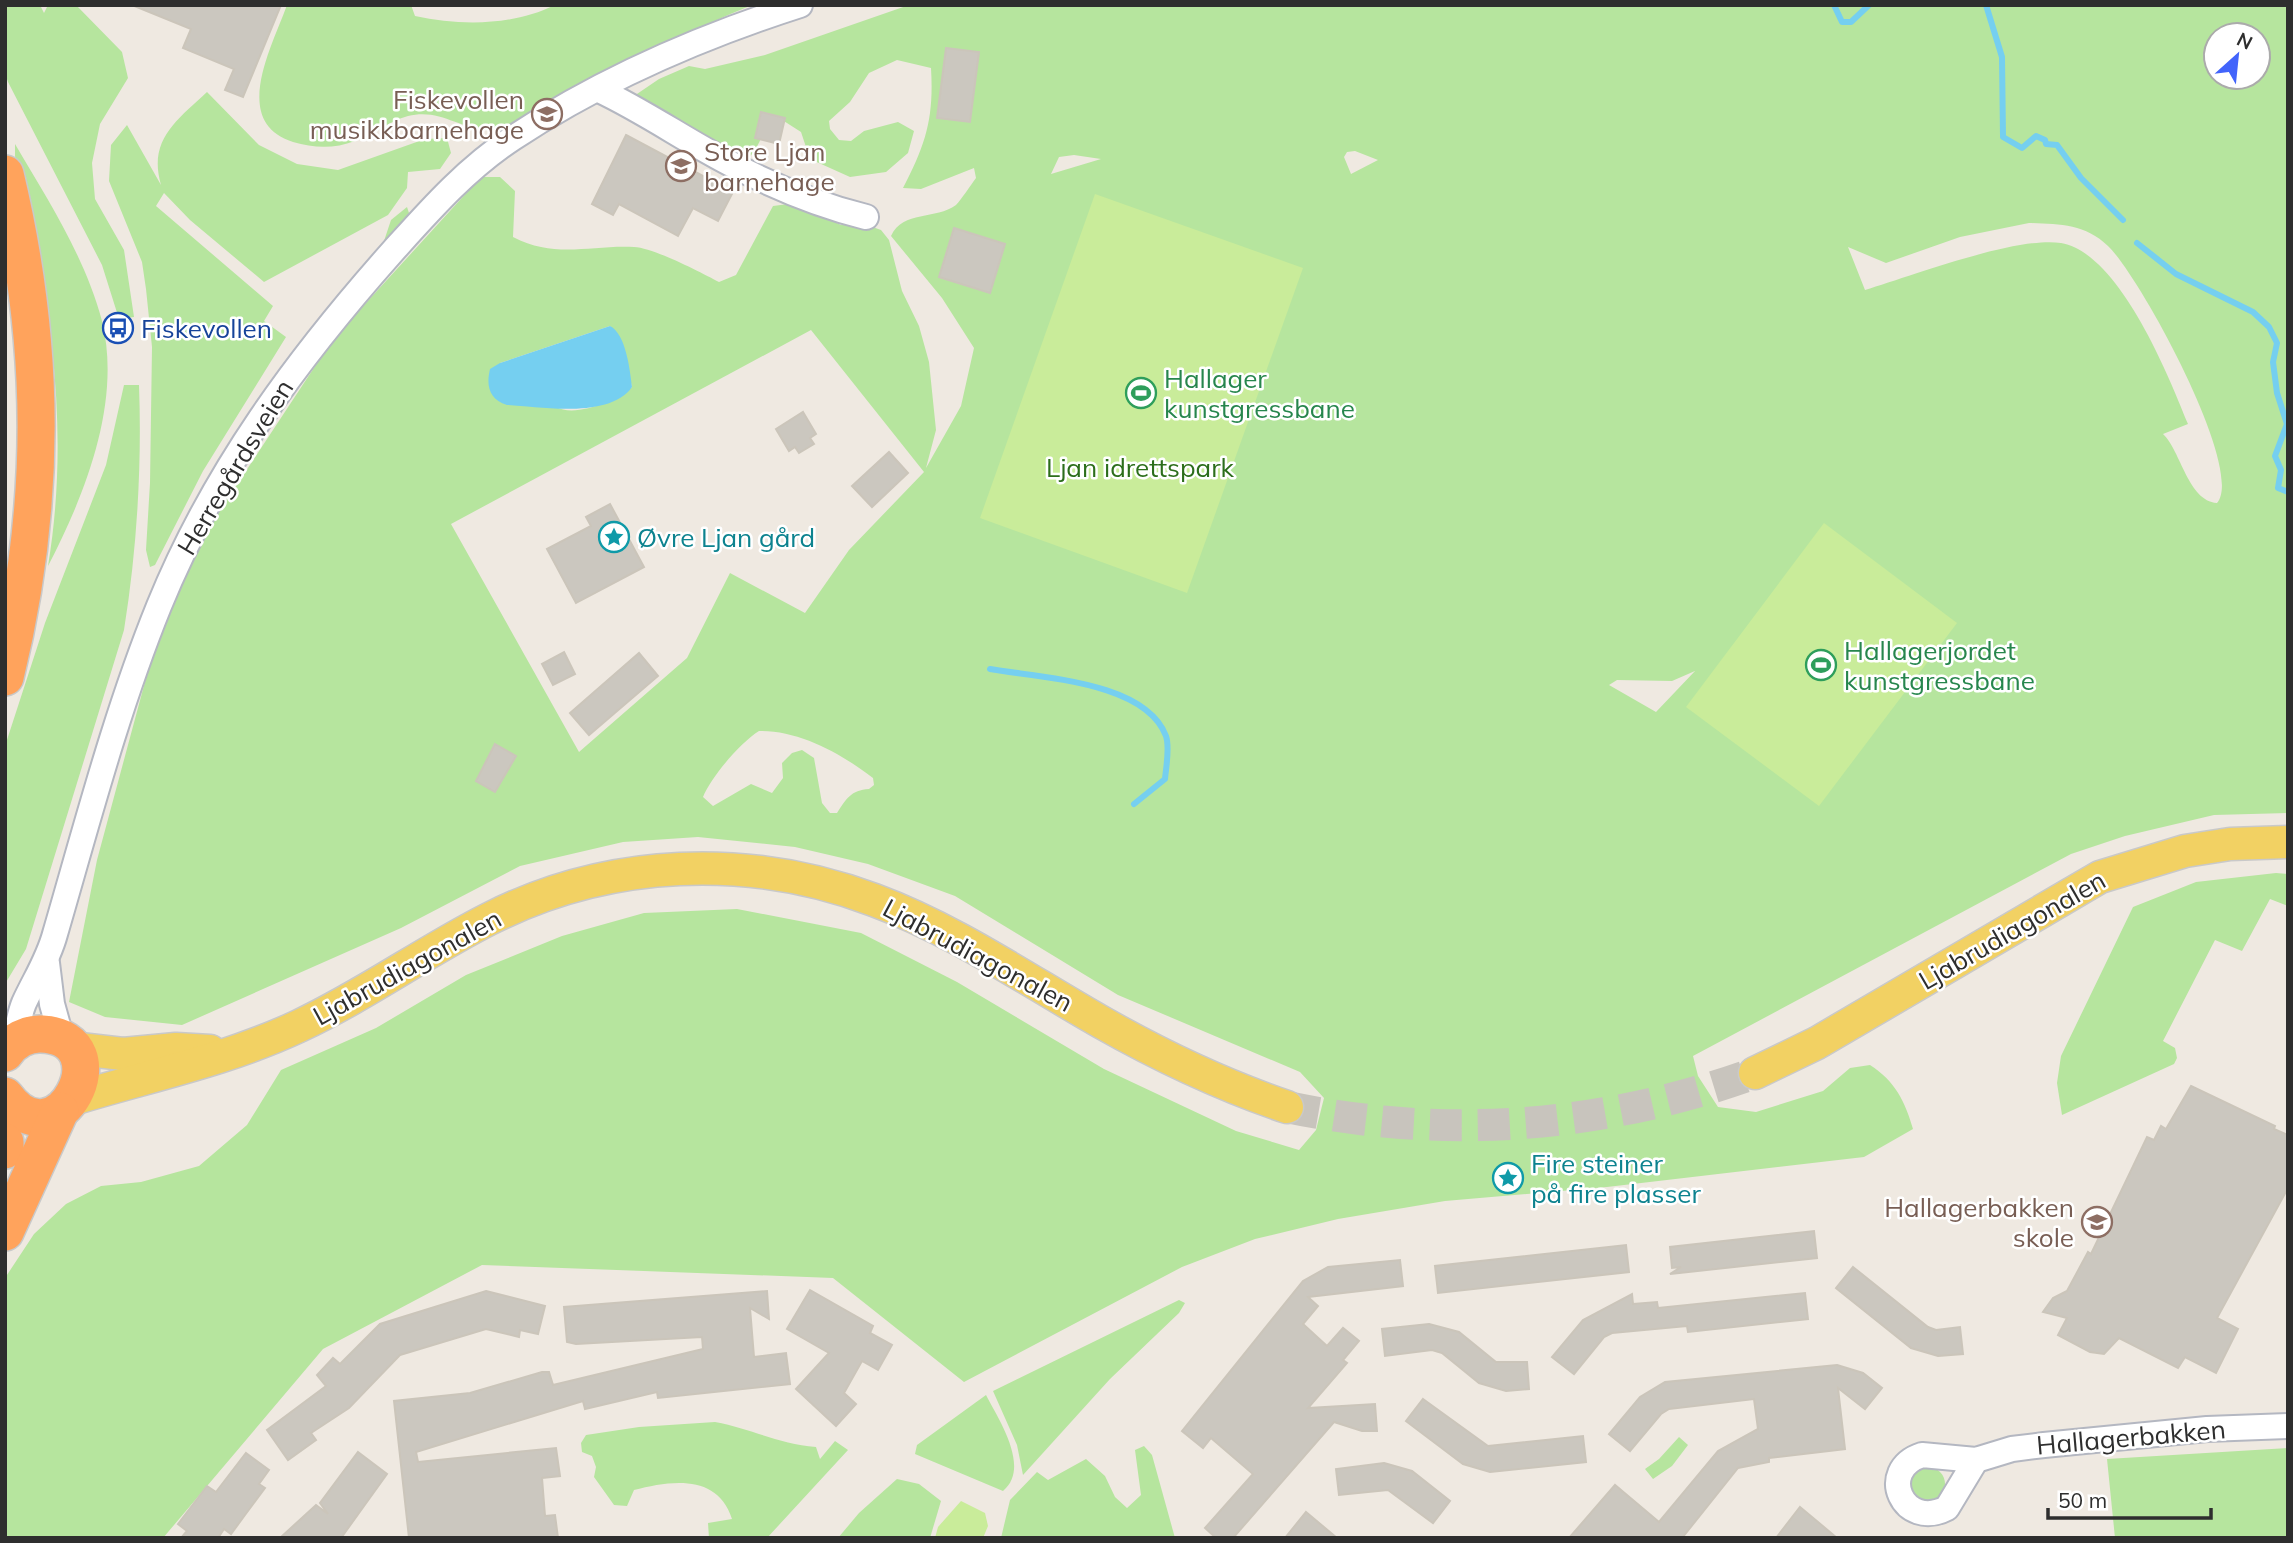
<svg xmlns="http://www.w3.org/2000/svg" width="2293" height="1543" font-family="Mulish,sans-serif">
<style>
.green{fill:#b6e59e;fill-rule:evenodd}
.pitch{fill:#c9ec9a}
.water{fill:#75cff0}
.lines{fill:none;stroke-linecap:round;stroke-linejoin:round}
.stream{stroke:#75cff0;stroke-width:6}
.building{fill:#cbc7bf;stroke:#cbc5ba;stroke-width:2}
.major-tunnel{stroke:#c8c4bd;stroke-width:32;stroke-dasharray:32 16;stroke-linecap:butt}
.minor-casing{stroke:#b4b7c1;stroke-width:28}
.major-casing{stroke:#c9c9c9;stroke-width:35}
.highway-casing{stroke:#c9c9c9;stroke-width:40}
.minor{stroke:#fff;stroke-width:24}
.major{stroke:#f2d163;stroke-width:32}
.highway{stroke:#ffa35c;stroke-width:37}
.labels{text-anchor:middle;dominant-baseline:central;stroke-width:5;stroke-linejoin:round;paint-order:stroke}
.education-label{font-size:26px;fill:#785e54;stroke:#fff;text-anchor:end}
.transit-label{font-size:26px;fill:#164399;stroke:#fff;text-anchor:start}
.leisure-label{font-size:26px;fill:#27864d;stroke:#fff;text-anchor:start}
.street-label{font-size:26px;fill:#2e2e2e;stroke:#fff}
.park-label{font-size:26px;fill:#2c6e1b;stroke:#fff}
.culture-label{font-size:26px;fill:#0d838f;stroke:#fff;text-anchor:start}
</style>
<rect width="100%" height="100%" fill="#efe9e1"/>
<!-- green -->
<g class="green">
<polygon points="5,5 40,5 44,13 48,5 76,5 122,52 128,78 100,124 92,163 95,199 124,250 134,317 119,319 102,265 8,82 5,73"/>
<path d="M 287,5 L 411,5 L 415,16 C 461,26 512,26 555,5 L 752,5 C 686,31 626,68 562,99 C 544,107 524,120 505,126 C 464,138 447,107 408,116 C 389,121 373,135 355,141 C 334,149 314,148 293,142 C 230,122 272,47 287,5 Z"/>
<path d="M 909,5 L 2288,5 L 2288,813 L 2214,815 L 2125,836 L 2071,854 L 1693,1056 L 1698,1076 L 1718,1107 L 1756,1112 L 1823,1091 L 1850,1068 L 1870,1065 C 1895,1081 1905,1101 1913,1129 L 1864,1157 L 1607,1187 L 1445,1201 L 1338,1219 L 1255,1239 L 1182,1267 L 964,1382 L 833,1278 L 482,1265 L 323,1349 L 163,1538 L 5,1538 L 5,1278 L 34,1234 L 66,1204 L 101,1186 L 141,1182 L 199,1166 L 247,1125 L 281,1070 L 376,1028 L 466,975 L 562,936 L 644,913 L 737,909 L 861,933 L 957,982 L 1104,1069 L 1236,1131 L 1299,1150 L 1316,1130 L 1324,1098 L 1300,1072 L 1118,995 L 955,896 L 868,864 L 795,847 L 698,837 L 623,842 L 520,866 L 401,928 L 182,1025 L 105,1017 L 69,1002 L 97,860 L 149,667 L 199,542 L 333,339 L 481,177 L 500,177 L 515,191 L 513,237 C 556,259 589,245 634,247 C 654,248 700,272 719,282 L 736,275 L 773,206 L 796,203 L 841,225 L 867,225 L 881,230 L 889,240 L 902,291 L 919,326 L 929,362 L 936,430 L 926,468 L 961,406 L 974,348 L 942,298 L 891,236 C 903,210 936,220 956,205 C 961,200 970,186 976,178 L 974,168 L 921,189 L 903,188 C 926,144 934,118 931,68 L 897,60 L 869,73 L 850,102 L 829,121 L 830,129 L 839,140 L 851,141 L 864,131 L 898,122 L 914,131 L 908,153 L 886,172 L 850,177 L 810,159 L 801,132 L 776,116 C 761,129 761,148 746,160 L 634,96 L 659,79 L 689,66 L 705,69 L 765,55 ZM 2216,35 L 2258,35 L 2258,77 L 2216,77 ZM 1355,151 L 1378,160 L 1351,174 L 1344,157 L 1347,152 ZM 1074,155 L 1101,159 L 1051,174 L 1059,157 ZM 2029,223 C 2059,224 2085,224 2108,246 C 2139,275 2246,470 2217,503 C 2188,501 2181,451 2163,434 L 2188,424 C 2168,374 2119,253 2061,243 C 2017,236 1911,276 1865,290 L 1848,247 L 1886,263 L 1960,237 ZM 610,326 L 621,342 L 632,387 C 617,400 576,418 556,407 C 536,397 518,377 500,363 ZM 811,330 L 924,472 L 849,550 L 805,613 L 730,573 L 687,658 L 579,752 L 451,524 ZM 1695,671 L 1656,712 L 1609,685 L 1617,680 L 1672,681 ZM 759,731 C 799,730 842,754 873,778 L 874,785 L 869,789 C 851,790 846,799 837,813 L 830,813 L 822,803 L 814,758 L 802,750 L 792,753 L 782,763 L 783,778 L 772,793 L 751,784 L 713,806 L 703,797 C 711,777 741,742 759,731 Z"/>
<path d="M 207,92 L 259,145 L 297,164 L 338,170 L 425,139 L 447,138 L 451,153 L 440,169 L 408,172 L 407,188 L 388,215 L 264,282 L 190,220 L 164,193 L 156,206 L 273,306 L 264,321 L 286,337 L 203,471 L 155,565 L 150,567 L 146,550 L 150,483 L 152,347 L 146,289 L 142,262 L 109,181 L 111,145 L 127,125 L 161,185 C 148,140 176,121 207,92 Z"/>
<path d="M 15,144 C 48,200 85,257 102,321 C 122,402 85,495 48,566 C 71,428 50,290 15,156 Z"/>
<polygon points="407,207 410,216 382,247 391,220"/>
<path d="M 124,385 L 139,385 C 142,466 137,549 124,630 L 26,949 L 5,984 L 5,746 L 45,623 L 106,465 Z"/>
<polygon points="2276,873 2288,874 2288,906 2270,899 2242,951 2215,940 2163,1041 2175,1048 2177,1058 2174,1064 2062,1115 2057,1083 2061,1056 2133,907 2196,882"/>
<polygon points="1179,1300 1185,1303 1179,1313 1110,1379 1023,1475 1017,1445 993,1391"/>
<path d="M 986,1395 C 999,1420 1031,1468 1003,1491 L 915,1454 L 917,1445 Z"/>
<path d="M 715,1422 C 752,1429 779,1444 816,1447 L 820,1459 L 835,1441 L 848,1450 L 767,1538 L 709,1538 L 708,1523 L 732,1519 C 718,1474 672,1480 634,1490 L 627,1506 L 614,1505 L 594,1477 L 596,1467 L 592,1456 L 582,1452 L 581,1443 L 586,1435 L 639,1427 Z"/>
<polygon points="1679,1437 1688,1445 1672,1466 1653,1479 1645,1469 1659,1459"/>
<polygon points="1144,1446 1152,1455 1175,1538 1001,1538 1010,1500 1037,1472 1048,1480 1086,1459 1105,1476 1115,1497 1127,1508 1141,1495 1135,1450"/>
<polygon points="2288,1448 2288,1538 2115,1538 2107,1459"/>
<circle cx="1928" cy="1484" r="17"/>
<polygon points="897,1479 919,1484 941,1501 930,1538 838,1538 859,1513"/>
</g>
<!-- pitch -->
<g class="pitch">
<polygon points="1095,194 1303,268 1187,593 980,518"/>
<polygon points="1824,523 1957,623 1819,806 1686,707"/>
<polygon points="961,1501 985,1513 988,1526 983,1538 935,1538 938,1527"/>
</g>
<!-- water -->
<path class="water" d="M 610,326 C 626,334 630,370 632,387 C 610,419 540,407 507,405 C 489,399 486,386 490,369 L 500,363 Z"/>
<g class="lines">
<!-- stream -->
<g class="stream">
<polyline points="1834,5 1842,22 1851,22 1869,5"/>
<polyline points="1986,5 2002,57 2003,137 2022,148 2036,136 2045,140 2046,144 2057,145 2081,178 2123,220"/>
<polyline points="2137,243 2176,274 2253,312 2269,327 2277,343 2273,362 2277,393 2287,424 2275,456 2281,470 2278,488 2288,492"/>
<path d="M 990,669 C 1040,678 1145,681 1166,736 C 1170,748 1166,767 1165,779 L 1134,804"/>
</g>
</g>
<!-- building -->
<g class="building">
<polygon points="132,5 281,5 243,97 225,90 234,69 183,48 191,29"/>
<polygon points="946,48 979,52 970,122 937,118"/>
<polygon points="761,112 785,118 779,144 755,138"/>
<polygon points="626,135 733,192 718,221 693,208 678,236 619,204 613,215 592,204"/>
<polygon points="954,228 1005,244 990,293 939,277"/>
<polygon points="803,412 816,434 810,438 814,444 799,453 795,447 789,451 776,429"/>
<polygon points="889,452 908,473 872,507 852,486"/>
<polygon points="610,504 644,567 576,603 547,549 591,526 586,517"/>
<polygon points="564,652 575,674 553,685 542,664"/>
<polygon points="639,653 658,676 589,735 570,713"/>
<polygon points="495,744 516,756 495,792 476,781"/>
<polygon points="2191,1086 2275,1126 2274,1129 2288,1135 2288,1188 2217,1318 2238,1329 2216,1373 2185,1357 2178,1368 2119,1338 2104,1354 2090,1352 2058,1335 2067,1318 2043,1312 2053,1298 2067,1291 2088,1252 2091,1254 2147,1137 2154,1140 2161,1126 2166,1129"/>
<polygon points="1814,1231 1817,1258 1670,1274 1681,1267 1672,1268 1670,1247"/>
<polygon points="1626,1245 1629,1272 1438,1293 1435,1266"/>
<polygon points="1400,1260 1403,1286 1308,1297 1318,1306 1303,1324 1327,1346 1343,1328 1359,1341 1343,1360 1347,1363 1308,1408 1375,1404 1377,1431 1362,1431 1334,1422 1233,1538 1216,1538 1205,1528 1253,1474 1211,1438 1203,1448 1182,1431 1303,1281 1328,1267"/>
<polygon points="1853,1267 1928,1327 1936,1330 1960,1327 1963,1354 1938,1356 1911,1348 1836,1288"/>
<polygon points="810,1290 873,1326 870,1333 892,1345 878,1370 862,1361 844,1393 856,1404 836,1426 796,1389 829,1353 787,1329"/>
<polygon points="486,1291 545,1306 538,1334 520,1330 519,1337 486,1329 400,1355 349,1408 311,1433 316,1440 288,1460 267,1430 326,1386 317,1375 333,1358 340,1364 380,1324"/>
<polygon points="767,1291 769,1319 750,1308 754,1357 786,1353 790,1384 658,1398 657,1392 585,1409 583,1401 416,1452 418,1462 556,1448 560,1476 542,1478 545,1516 555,1515 558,1538 409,1538 394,1401 470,1393 542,1372 549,1372 553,1385 703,1349 702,1337 576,1344 567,1342 564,1307"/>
<polygon points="1805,1293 1808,1319 1688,1332 1687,1326 1612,1333 1604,1337 1574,1374 1552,1357 1583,1320 1632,1294 1633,1304 1657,1302 1658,1308"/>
<polygon points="1429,1324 1459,1332 1496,1362 1527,1362 1529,1389 1506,1391 1479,1383 1442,1353 1432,1350 1385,1356 1382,1329"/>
<polygon points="1837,1365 1863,1373 1882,1388 1865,1409 1838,1388 1845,1449 1769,1458 1769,1462 1738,1468 1682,1538 1569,1538 1615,1485 1659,1522 1718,1451 1758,1429 1754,1399 1669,1409 1661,1414 1630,1451 1609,1434 1640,1397 1665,1382"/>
<polygon points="1423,1399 1488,1446 1583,1436 1586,1462 1490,1472 1463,1464 1406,1421"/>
<polygon points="358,1452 387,1474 341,1538 280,1538 316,1505 328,1514 320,1503"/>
<polygon points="246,1453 269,1470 259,1484 265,1488 245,1515 231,1534 224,1529 218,1538 181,1538 187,1531 178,1524 207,1486 216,1492"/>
<polygon points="1384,1463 1412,1471 1450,1501 1433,1523 1388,1490 1339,1495 1336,1469"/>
<polygon points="1800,1507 1818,1522 1837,1538 1776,1538"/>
<polygon points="1306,1512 1337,1538 1285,1538"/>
</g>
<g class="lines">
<!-- major-tunnel -->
<path class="major-tunnel" d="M 1287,1107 C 1445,1140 1604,1128 1755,1073"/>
<!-- minor casing -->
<g class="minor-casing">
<g id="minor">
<path d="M 599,90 C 646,112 689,143 735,166 C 775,187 822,206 866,217"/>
<polyline points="47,963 52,1004 62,1040"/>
<path d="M 14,1043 C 17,1030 19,1015 24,1003 C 35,979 48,960 55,934 C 87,824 116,712 159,606 C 214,471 297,359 393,251 C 430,210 466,169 513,138 C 601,80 700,37 800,5"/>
<path d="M 1976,1460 L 1947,1508 C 1903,1531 1876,1470 1922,1455 L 1976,1460 L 2012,1449 L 2044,1445 L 2207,1429 L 2288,1426"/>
</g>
</g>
<!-- major casing -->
<g class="major-casing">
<g id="major">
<polyline points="71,1048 123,1054 176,1049 210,1051"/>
<polyline points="1755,1073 1817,1043 2100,877 2185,851 2230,844 2288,842"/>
<path d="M 73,1099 C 148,1076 227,1060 299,1026 C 365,995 424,952 489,919 C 609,858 749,853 874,900 C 955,930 1027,980 1101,1022 C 1161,1056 1222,1085 1287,1107"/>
</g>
</g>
<!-- highway casing -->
<g class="highway-casing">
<g id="highway">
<path d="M 5,174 C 46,345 47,505 5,677"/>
<path d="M 5,1053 C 13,1041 27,1033 42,1034 C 124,1038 58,1168 5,1096"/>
<polyline points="5,1142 5,1150"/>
<polyline points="5,1232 60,1111"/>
</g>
</g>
<!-- minor -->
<use href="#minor" class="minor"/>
<!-- major -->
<use href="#major" class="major"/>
<!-- highway -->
<use href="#highway" class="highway"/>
</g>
<!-- icons -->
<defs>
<g id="school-ring" transform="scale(1.575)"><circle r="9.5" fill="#fff" stroke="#8d6e63" stroke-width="1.5"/><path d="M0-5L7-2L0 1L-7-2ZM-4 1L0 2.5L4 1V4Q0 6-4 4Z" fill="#8d6e63"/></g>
<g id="bus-ring" transform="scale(1.575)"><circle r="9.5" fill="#fff" stroke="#1a4fb4" stroke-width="1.5"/><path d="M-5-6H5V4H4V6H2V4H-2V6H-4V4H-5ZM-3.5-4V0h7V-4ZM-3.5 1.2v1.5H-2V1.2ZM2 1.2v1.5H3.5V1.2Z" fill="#1a4fb4"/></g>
<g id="stadium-ring" transform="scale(1.575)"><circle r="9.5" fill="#fff" stroke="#2e9e5b" stroke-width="1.5"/><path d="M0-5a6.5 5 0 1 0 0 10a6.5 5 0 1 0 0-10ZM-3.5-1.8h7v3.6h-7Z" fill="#2e9e5b"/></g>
<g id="sight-ring" transform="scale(1.575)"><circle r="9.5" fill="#fff" stroke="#0f9aa8" stroke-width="1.5"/><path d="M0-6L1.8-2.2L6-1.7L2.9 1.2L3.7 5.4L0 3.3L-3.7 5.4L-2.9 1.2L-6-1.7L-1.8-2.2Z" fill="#0f9aa8"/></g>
</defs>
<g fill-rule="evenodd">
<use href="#school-ring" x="547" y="114"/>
<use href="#school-ring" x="681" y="166"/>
<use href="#bus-ring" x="118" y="328"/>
<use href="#stadium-ring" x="1141" y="393"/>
<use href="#sight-ring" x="614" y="537"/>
<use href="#stadium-ring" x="1821" y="665"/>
<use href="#sight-ring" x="1508" y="1178"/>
<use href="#school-ring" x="2097" y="1222"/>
</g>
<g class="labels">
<!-- education labels -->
<g class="education-label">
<text x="524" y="99">Fiskevollen<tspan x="524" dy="30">musikkbarnehage</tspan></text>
<text x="704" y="151" text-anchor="start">Store Ljan<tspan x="704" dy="30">barnehage</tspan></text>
<text x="2074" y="1207">Hallagerbakken<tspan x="2074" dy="30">skole</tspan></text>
</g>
<!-- transit labels -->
<g class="transit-label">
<text x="141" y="328">Fiskevollen</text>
</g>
<!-- leisure labels -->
<g class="leisure-label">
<text x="1164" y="378">Hallager<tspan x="1164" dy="30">kunstgressbane</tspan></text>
<text x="1844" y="650">Hallagerjordet<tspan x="1844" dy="30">kunstgressbane</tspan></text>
</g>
<!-- street labels -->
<g class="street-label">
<text transform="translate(235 467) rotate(-59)">Herregårdsveien</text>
<text transform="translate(2012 930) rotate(-30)">Ljabrudiagonalen</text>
<text transform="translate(978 955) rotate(28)">Ljabrudiagonalen</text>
<text transform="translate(407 967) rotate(-29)">Ljabrudiagonalen</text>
<text transform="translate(2131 1437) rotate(-5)">Hallagerbakken</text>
</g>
<!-- park labels -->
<g class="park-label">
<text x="1140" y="467">Ljan idrettspark</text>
</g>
<!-- culture labels -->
<g class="culture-label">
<text x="637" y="537">Øvre Ljan gård</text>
<text x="1531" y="1163">Fire steiner<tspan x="1531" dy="30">på fire plasser</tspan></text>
</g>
</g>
<!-- border -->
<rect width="2293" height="1543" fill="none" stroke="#2e2e2e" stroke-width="14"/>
<!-- north arrow -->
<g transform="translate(2237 56) rotate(27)"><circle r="33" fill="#ffffff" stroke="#ababab" stroke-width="2"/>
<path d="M0-5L12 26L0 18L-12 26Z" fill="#4264fb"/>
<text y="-10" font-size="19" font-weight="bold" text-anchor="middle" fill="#2e2e2e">N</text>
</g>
<!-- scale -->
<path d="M2048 1508v10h163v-10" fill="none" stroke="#2e2e2e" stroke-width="3.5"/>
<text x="2058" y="1508" font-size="21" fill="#2e2e2e" stroke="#ffffff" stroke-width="5" paint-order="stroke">50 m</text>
</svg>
